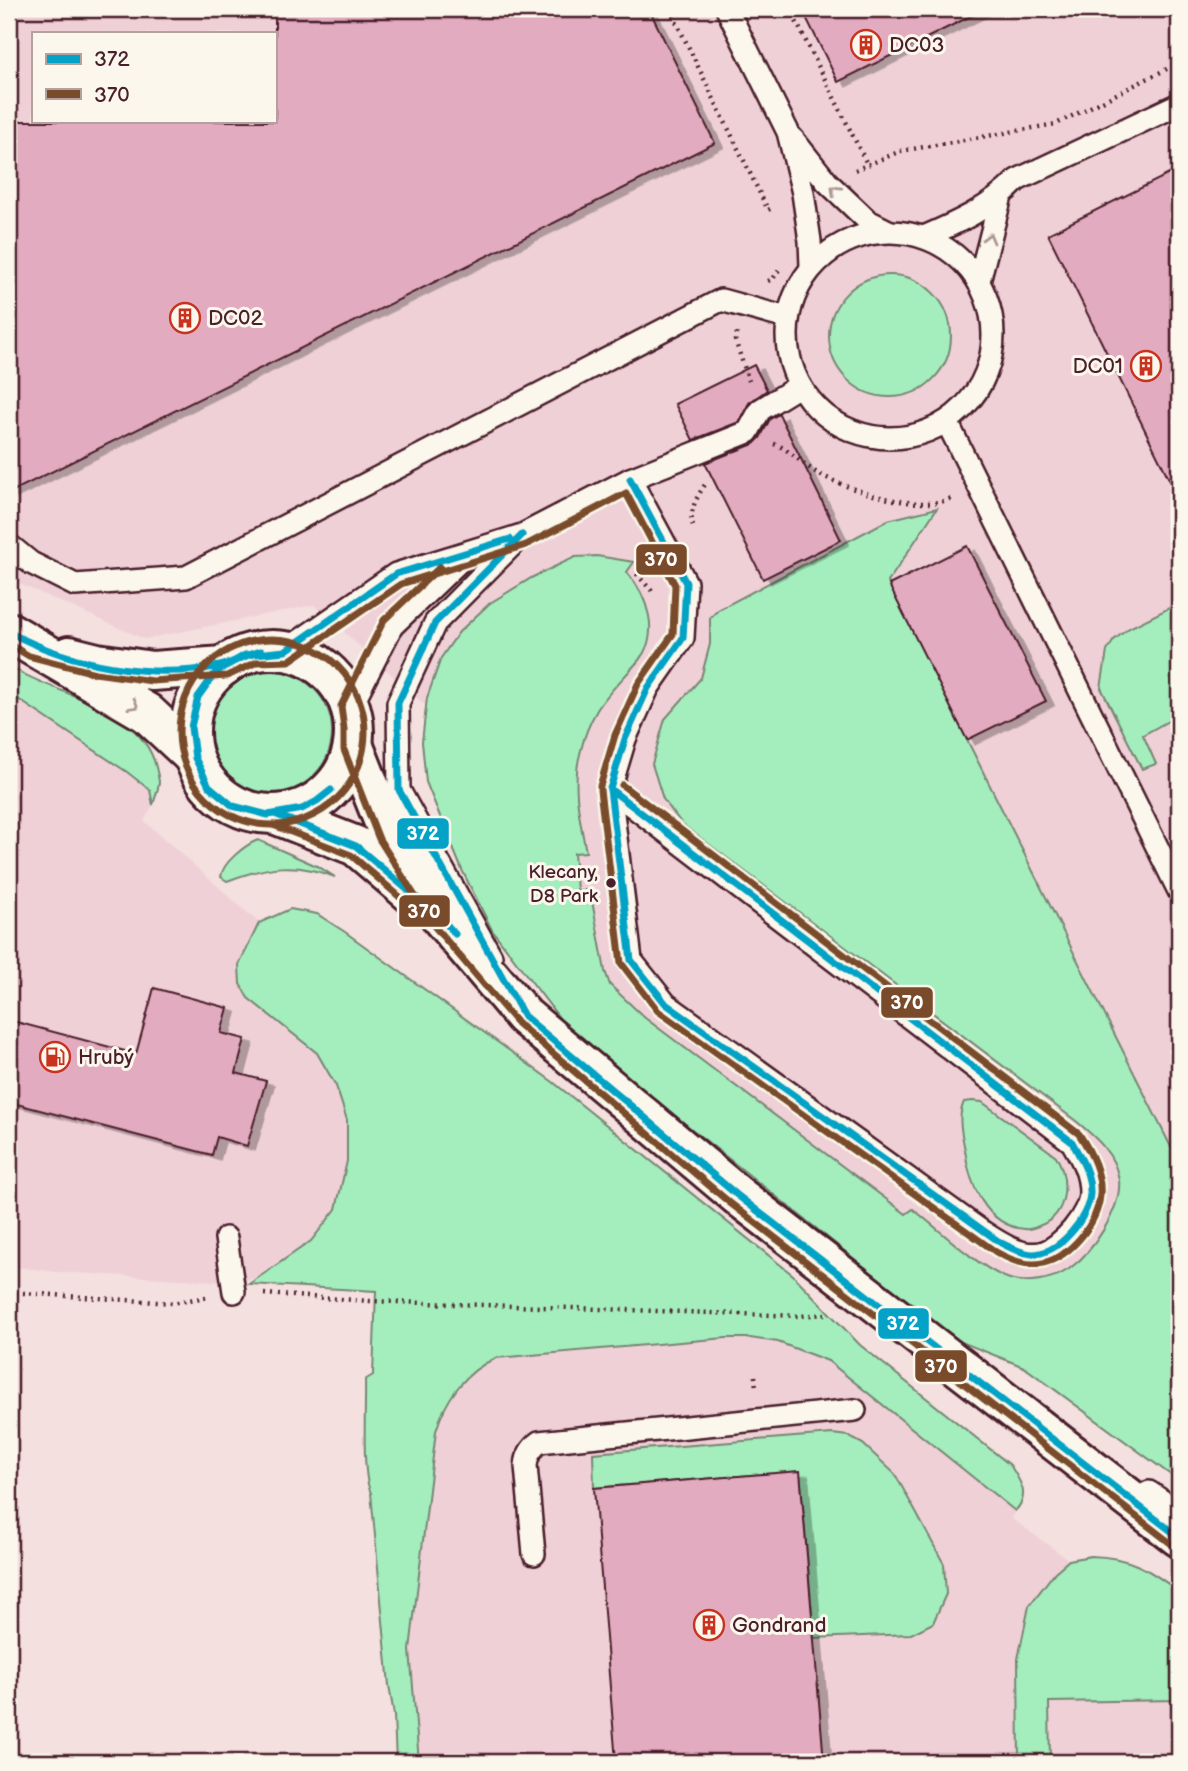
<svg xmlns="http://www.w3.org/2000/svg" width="1188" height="1771" font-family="'Balsamiq Sans',sans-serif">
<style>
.built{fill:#efd0d6;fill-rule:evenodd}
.green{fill:#a4eebd;stroke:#778674;stroke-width:2}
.building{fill:#e2abc0;stroke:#4a1f2b;stroke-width:2;filter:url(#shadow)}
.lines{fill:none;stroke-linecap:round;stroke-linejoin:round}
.service-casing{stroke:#4a1f2b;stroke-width:26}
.secondary-casing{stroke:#4a1f2b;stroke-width:44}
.path{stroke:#4a1f2b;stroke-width:4.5;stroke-dasharray:2 5;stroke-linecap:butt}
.service{stroke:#fbf7ec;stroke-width:21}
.secondary{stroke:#fbf7ec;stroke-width:38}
.bus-1-casing{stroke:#fbf7ec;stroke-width:12}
.bus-2-casing{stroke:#fbf7ec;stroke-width:12}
.bus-1{stroke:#04a2c6;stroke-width:7}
.bus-2{stroke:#7a4b2a;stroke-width:7}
.oneway{stroke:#ab9695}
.bus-dot{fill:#4a1f2b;stroke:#fbf7ec;stroke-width:2.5}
.labels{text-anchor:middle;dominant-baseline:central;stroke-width:6;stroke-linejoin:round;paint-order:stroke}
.bus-label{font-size:19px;fill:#4a1f2b;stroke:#fbf7ec;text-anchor:end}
.poi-label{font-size:21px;fill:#4a1f2b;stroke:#fbf7ec;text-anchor:start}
.line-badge{stroke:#fbf7ec;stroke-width:2.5}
.badge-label{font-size:19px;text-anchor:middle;font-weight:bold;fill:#fff}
</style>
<defs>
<filter id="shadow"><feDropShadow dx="8" dy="4.5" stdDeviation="0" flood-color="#0004"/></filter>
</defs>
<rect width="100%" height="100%" fill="#f4e0df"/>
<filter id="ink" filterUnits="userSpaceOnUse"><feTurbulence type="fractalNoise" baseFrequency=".0143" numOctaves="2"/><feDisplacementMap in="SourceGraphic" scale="14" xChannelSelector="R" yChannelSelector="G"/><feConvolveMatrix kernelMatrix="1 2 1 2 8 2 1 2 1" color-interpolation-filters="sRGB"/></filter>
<g filter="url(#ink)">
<!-- built -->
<g class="built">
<path d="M 9,9 L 1179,9 L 1179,1297 L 955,1303 L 611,1022 L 443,721 L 314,605 L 144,639 L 9,579 ZM 33,33 L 275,33 L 275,121 L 33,121 Z"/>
<polygon points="9,693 151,788 153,805 144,821 259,923 239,965 248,998 317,1053 336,1086 347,1120 347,1161 336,1209 311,1241 254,1279 215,1281 57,1272 9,1266"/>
<polygon points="379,1317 785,1328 1015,1511 1011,1518 1069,1560 1055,1572 1018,1659 1019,1762 408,1762"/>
<polygon points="1179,1700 1179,1762 1050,1762 1049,1701"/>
</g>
<!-- green -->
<g class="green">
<circle cx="890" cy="336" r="61"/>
<path d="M 937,508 L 888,582 L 1171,1147 L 1179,1144 L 1179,1481 L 1024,1367 L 956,1340 L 570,1032 L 492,930 L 462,870 L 426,782 L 422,742 L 427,698 L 441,658 L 459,632 L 490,603 L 533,577 L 575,557 L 597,556 L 634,562 L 627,572 C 647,596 661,633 639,660 C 625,677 608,692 597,710 C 590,722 584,737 581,750 C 571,783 580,820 586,852 L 574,853 L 577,890 L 590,890 L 605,971 L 610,985 L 645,1018 L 906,1214 L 913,1209 C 937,1228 979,1268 1007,1278 C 1025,1285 1053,1280 1069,1269 C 1092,1253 1122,1209 1119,1180 C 1115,1153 1095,1137 1076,1121 L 682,824 L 663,799 L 652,764 L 665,719 L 701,678 L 710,644 L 710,618 L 718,610 L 888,520 Z"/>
<polygon points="1179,603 1179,715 1143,735 1156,764 1142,769 1101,688 1107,651 1114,640 1129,628"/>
<path d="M 9,666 C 56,696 141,706 156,767 C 157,773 159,778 159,783 C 158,790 155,798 153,805 L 150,790 L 127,772 L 9,693 Z"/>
<circle cx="271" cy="732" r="61"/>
<path d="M 258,840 L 319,867 L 335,877 C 294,861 267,866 227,881 L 221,877 C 222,863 245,845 258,840 Z"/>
<path d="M 290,909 L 317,914 L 345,932 L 553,1082 L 793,1275 L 860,1345 L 1010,1465 C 1020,1481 1031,1495 1015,1511 L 828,1361 L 778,1342 L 750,1338 L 726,1338 L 496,1358 C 465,1371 445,1400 436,1431 L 410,1650 L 419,1762 L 396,1762 L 394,1715 L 389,1685 L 371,1493 C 361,1474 366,1405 365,1380 L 373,1375 L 376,1291 L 249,1284 L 311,1241 L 336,1209 L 347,1161 L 347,1120 L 336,1086 L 317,1053 L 248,998 L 240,984 L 239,965 L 259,923 Z"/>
<path d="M 973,1101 L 982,1102 L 1056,1156 C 1069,1178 1069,1214 1041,1225 C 1036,1227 1030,1230 1025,1229 C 985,1226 969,1182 965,1150 C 962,1135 957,1116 964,1102 Z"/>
<polygon points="832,1434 848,1436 863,1444 895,1474 944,1564 946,1594 933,1623 911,1634 814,1638 800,1471 594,1488 593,1453"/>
<path d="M 1091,1556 C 1130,1557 1149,1569 1179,1592 L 1179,1700 L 1049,1702 L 1050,1762 L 1019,1762 L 1018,1659 L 1029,1606 L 1055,1572 L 1069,1560 Z"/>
</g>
<!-- building -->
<g class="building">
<polygon points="275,9 649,9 715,143 9,493 9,121 275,121"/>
<polygon points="802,9 985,9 838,82"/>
<polygon points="1179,169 1179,499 1048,234"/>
<polygon points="754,365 767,390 749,403 739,422 693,440 675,404"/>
<polygon points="779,414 841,540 763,579 705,463 754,444 760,438 770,419"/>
<polygon points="967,546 1046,701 967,740 889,585"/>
<polygon points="154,988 228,1008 221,1033 245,1039 236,1073 266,1081 247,1146 217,1137 212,1155 9,1102 9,1020 136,1054"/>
<polygon points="800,1471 824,1762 616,1762 594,1488"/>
</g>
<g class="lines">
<!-- service casing -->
<g class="service-casing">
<g id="service">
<polyline points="727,9 788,132 803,193 810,241 811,266"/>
<polyline points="793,139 827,182 868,221 888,231"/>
<circle cx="890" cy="335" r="103"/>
<path d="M 924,237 C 959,222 990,208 1017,180 L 1179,104"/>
<polyline points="979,281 1001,196"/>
<polyline points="947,422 1179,891"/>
<polyline points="9,545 31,563 75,585 186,577 721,300 787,318"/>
<polyline points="285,651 396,574 522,535 630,479 748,432 760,410 799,386"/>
<polyline points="351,706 392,626 467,554"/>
<path d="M 610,789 L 1072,1142 C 1082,1159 1090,1173 1090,1193 C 1090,1214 1061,1249 1040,1253 C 1019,1257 997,1241 980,1230 L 666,1004 L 631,960 L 610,789 L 625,739 L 648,688 L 683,638 L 686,583 L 630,479"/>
<polyline points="491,956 399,790 398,703 435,623 518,539"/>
<polyline points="226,1238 234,1292"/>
<polyline points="1149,1492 1179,1512"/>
<path d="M 534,1554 L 526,1466 C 527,1455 531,1449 539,1442 L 855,1410"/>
</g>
</g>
<!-- secondary casing -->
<g class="secondary-casing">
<g id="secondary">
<polyline points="9,632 147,713 193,756"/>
<circle cx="272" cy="732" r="82"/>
<polyline points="69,656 97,663 152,671 224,666"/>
<polyline points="354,747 389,835 442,919 524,1016 737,1195 1179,1537"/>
<polyline points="277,815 356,846 412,894"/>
</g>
</g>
<!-- path -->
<g class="path">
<polyline points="670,9 768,210 774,207"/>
<polyline points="790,9 867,164"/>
<polyline points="855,170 901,151 1056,124 1179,63"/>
<polyline points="768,281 773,279 780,268"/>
<polyline points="737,333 735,340 749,381"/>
<path d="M 774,444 C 788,448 801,463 814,471 C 844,489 919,514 952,498"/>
<path d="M 693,526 C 688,511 698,495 706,483"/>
<polyline points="645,566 635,572 651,590 653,595"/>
<polyline points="9,1292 172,1303 206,1297"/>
<polyline points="264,1294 370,1301 800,1316 825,1314"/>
<polyline points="755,1376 756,1389"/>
</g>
<!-- service -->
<use href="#service" class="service"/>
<!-- secondary -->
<use href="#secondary" class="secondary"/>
<!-- bus-1 casing -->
<g class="bus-1-casing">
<g id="bus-1">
<polyline points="522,535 435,623 398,703 399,790 524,1016 737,1195 1179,1537"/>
<path d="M 9,632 C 70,665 152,680 220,666 C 235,663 246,654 261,651"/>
<path d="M 610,789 L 1072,1142 C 1081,1158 1091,1175 1090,1194 C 1088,1219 1059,1254 1032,1254 C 1021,1253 1011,1248 1001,1243 L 666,1004 L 631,960 Z"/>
<polyline points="610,789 625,739 648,688 683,638 686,583 630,479"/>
<polyline points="331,790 317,801 302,809 268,815 233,806 209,786 195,758 191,727 198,697 216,672 245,655 285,651 396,574 510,539"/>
<polyline points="277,815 356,846 442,919 455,934"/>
</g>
</g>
<!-- bus-2 casing -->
<g class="bus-2-casing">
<g id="bus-2">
<polyline points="440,567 384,620 341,706 344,729 344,750 379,839 434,926 517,1023 730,1203 1173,1545"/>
<circle cx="272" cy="732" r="93"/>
<polyline points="9,644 29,656 95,673 152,681 227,676 257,662 289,661 401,584 526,545 626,493 675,585 673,634 638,684 615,735 600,786"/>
<path d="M 600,790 L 621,963 L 658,1011 L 996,1252 C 1010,1260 1026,1267 1043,1263 C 1070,1257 1098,1223 1100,1195 C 1102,1174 1091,1152 1079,1134 L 622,785"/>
<polyline points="273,825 351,855 415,910"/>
</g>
</g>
<!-- bus-1 -->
<use href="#bus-1" class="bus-1"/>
<!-- bus-2 -->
<use href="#bus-2" class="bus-2"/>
</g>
<!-- one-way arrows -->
<defs><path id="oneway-chevron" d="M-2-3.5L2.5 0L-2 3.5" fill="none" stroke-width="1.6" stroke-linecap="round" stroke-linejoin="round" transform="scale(1.75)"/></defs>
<g class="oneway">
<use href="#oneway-chevron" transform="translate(835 190) rotate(-136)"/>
<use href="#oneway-chevron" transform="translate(989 238) rotate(-75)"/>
<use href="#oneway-chevron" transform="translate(134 705) rotate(30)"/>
</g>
</g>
<!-- icons -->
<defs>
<g id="building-ring" transform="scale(1.575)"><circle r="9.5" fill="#fbf7ec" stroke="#c8321e" stroke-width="1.5"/><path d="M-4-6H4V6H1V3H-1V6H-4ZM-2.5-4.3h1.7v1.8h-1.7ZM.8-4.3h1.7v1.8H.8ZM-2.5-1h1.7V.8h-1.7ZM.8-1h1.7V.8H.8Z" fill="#c8321e"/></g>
<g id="fuel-ring" transform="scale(1.575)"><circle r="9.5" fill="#fbf7ec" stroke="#c8321e" stroke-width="1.5"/><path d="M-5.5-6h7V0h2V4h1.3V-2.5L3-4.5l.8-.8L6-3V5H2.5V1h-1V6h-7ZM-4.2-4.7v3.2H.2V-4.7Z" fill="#c8321e"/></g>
</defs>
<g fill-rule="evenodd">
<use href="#building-ring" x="866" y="45"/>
<use href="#building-ring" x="185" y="318"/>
<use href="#building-ring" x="1146" y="366"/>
<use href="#fuel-ring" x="55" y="1057"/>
<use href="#building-ring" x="709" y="1625"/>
</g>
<!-- markers -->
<circle class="bus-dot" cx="611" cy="883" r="6"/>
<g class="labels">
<!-- bus labels -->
<g class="bus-label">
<text x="598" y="872">Klecany,<tspan x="598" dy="24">D8 Park</tspan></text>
</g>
<!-- poi labels -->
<g class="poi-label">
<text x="889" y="45">DC03</text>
<text x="208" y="318">DC02</text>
<text x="1123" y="366" text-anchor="end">DC01</text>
<text x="78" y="1057">Hrubý</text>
<text x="732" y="1625">Gondrand</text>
</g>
</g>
<g class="line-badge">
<rect x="635" y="543" width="53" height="33" rx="7" fill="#7a4b2a"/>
<rect x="396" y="817" width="54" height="33" rx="7" fill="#04a2c6"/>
<rect x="398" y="894" width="53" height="34" rx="7" fill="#7a4b2a"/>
<rect x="880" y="986" width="54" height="33" rx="7" fill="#7a4b2a"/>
<rect x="877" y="1307" width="53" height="33" rx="7" fill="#04a2c6"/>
<rect x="914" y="1349" width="54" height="34" rx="7" fill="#7a4b2a"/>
</g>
<g class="badge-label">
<text x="661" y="566">370</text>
<text x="423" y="840">372</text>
<text x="424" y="918">370</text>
<text x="907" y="1009">370</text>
<text x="903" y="1330">372</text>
<text x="941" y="1373">370</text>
</g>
<!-- margin -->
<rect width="1188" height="1771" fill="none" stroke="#fbf7ec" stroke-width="35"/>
<rect x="18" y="18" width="1153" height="1736" fill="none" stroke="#4a1f2b" stroke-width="2.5" filter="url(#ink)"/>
<!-- legend -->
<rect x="32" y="32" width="245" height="91" fill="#fbf7ec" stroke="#b4a19f" stroke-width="2"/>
<rect x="46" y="54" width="35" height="10" fill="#04a2c6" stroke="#b4a19f" stroke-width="2"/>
<text x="94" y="66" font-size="21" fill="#4a1f2b">372</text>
<rect x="46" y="89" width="35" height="10" fill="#7a4b2a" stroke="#b4a19f" stroke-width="2"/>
<text x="94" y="102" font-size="21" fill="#4a1f2b">370</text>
</svg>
